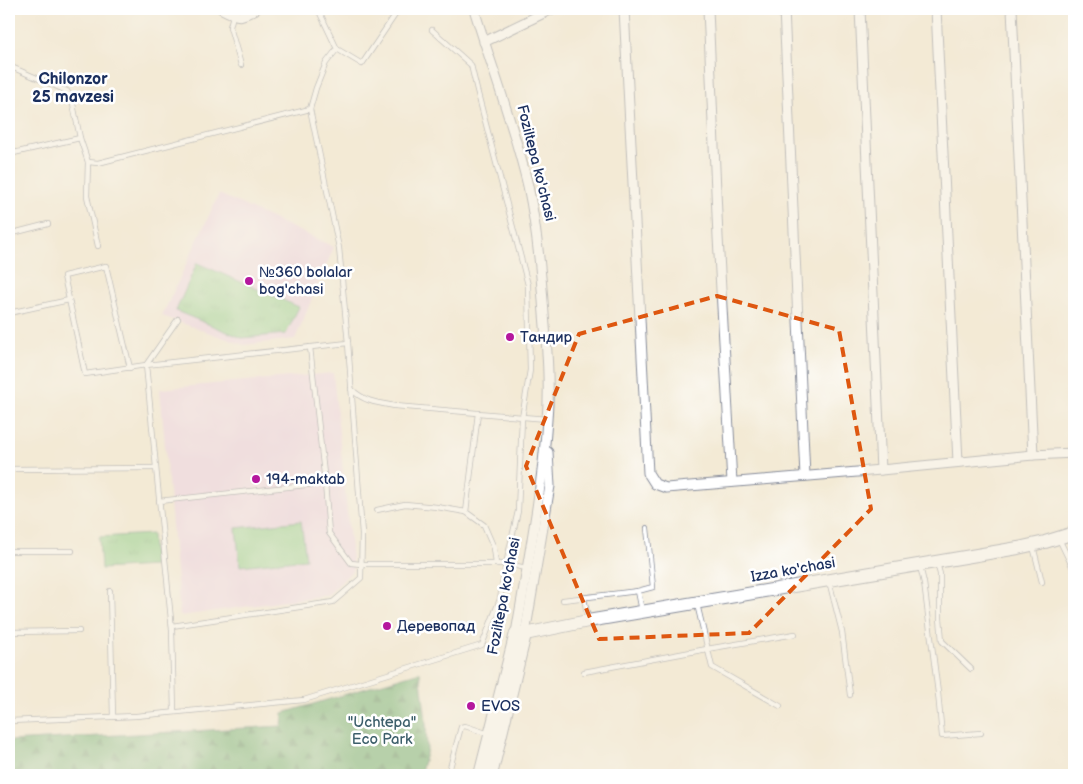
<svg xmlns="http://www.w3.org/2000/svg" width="1083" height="784" font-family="'Balsamiq Sans',sans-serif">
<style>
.built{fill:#edd0e8}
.grass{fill:url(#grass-tufts);stroke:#537f73}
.forest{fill:url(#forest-firs);stroke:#467069}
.pitch{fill:#8bcf88;stroke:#537f73}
.water{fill:url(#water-waves);stroke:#347095}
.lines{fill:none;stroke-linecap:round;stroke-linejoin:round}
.service-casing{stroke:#878c9a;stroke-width:6}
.minor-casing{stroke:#878c9a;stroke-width:11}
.secondary-casing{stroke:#878c9a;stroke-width:14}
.service{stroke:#fff;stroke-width:4.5}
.minor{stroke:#fff;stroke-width:9}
.secondary{stroke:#fff;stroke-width:12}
.marked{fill:none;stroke:#de5710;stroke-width:4;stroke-dasharray:10 6;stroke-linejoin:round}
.poi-dot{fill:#b5179e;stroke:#fff;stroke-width:2}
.labels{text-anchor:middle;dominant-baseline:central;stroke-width:5;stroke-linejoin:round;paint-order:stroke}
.street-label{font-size:15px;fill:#1b2f5e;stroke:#fff}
.poi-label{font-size:15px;fill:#1b2f5e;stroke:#fff;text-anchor:start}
.park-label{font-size:15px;fill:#3d5f6b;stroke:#fff}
.neighbourhood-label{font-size:16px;font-weight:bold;fill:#1b2f5e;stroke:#fff}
</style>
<defs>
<pattern id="grass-tufts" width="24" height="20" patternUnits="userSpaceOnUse" patternTransform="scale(1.25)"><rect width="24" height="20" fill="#8bcf88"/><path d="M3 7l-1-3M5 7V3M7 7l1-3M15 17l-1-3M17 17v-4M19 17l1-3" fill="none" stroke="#77b278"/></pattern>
<pattern id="forest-firs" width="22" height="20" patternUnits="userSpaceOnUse" patternTransform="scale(1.25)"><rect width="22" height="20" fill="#70b274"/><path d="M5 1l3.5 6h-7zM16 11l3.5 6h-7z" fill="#5b9162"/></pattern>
<pattern id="water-waves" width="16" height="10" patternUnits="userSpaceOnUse" patternTransform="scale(1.25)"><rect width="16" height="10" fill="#4db2cc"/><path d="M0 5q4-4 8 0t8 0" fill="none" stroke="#3f91a9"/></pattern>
</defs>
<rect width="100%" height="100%" fill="#fff"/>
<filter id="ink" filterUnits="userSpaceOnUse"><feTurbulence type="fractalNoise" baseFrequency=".02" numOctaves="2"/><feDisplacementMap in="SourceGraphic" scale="10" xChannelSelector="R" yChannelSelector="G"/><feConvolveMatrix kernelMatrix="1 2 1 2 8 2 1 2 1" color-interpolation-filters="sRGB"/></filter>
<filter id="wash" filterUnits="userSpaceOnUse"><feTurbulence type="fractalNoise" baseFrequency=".0096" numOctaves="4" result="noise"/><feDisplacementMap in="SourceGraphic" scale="20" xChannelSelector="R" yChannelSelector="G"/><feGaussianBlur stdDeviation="1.12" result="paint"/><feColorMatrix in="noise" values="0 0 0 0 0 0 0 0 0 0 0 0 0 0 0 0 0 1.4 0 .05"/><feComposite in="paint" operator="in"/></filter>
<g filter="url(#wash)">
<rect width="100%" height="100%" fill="#f3ead5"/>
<!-- built -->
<g class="built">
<polygon points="219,194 334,247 295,339 244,345 162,316"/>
<polygon points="333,373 353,570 328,595 180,616 160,389"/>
</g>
<!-- grass -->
<g class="grass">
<polygon points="197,263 299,307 286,334 242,338 176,311"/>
<polygon points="152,534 154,566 101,569 99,537"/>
</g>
<!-- forest -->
<polygon class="forest" points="420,672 426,721 427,750 420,775 9,775 9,741 282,726 283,713"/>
<!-- pitch -->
<polygon class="pitch" points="301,521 306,559 240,566 236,528"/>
<!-- water -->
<polygon class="water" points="254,770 255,773 259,770 263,771 266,775 192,775 194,772 197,772"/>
</g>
<g filter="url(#ink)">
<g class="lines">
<!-- service casing -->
<g class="service-casing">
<g id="service">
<polyline points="233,15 230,27 241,65"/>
<polyline points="337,49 362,64 399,9"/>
<polyline points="9,66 67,91 72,99 80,138 88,162 98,163 310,109"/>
<polyline points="9,154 80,138"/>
<polyline points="88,162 87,196 98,246"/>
<polyline points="9,234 48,224"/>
<polyline points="9,313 69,300"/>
<polyline points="130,368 106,266 64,276 85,374 146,365 348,343"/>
<path d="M 351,389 C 365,402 377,403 395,406 L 547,419"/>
<polyline points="478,413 466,512 484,525 494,548 496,564"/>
<polyline points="9,469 156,468"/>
<polyline points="325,483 329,533 351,563 361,564 506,564 518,511 522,418 530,370 528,285 477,90 471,65 432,30"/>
<polyline points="159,501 325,483 310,347"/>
<polyline points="377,510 405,504 437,507 466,512"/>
<polyline points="1059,539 1074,570"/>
<polyline points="1033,546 1042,582"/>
<polyline points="9,551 72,551"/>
<polyline points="937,563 940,574 940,618 942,641 971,669"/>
<polyline points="920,566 924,583 938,693 942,736 981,733"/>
<polyline points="829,581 842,632 850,695"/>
<polyline points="110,591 113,717"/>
<polyline points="638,591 653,587 647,528"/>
<polyline points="584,598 588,619"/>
<polyline points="563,600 638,591 642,611"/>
<polyline points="697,604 712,667 780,706"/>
<polyline points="172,626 333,602 361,578 362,534 348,343 339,248 310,109 316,88 326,63 337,49 318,9"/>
<polyline points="9,632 79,631"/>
<polyline points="584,672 707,649 795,634"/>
<polyline points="174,712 172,630 146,365 178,319"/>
<polyline points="9,721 136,716 304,700 482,645 500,599 506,564 527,568"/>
<polyline points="448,775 461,727 465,726 489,734"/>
</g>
</g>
<!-- minor casing -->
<g class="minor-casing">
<g id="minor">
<path d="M 222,9 C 239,18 240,18 256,9"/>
<path d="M 474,9 C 492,68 514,126 528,186 C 537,228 541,271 544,314 C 547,349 550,384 547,420 C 542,491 528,562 516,633"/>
<polyline points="624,9 648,473 655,484 666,488 881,470 1033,455 1074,453"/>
<polyline points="708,9 718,237 732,482"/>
<polyline points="784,9 805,476"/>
<polyline points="860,9 881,470"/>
<polyline points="936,9 958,462"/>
<polyline points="1012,9 1033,455"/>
<polyline points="484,42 552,9"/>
<polyline points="525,634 550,486 548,452"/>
</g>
</g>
<!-- secondary casing -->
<g class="secondary-casing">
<g id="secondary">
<polyline points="480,775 516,633 525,634 588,621 1018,548 1045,542 1074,533"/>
<polyline points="491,775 525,634"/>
</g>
</g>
<!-- service -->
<use href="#service" class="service"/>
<!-- minor -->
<use href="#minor" class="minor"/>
<!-- secondary -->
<use href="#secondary" class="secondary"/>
</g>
</g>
<!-- marked area -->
<path d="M0 0H1083V784H0ZM 717,296 L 839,330 L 871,509 L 749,633 L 599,639 L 526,466 L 579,334 Z" fill="#f3ead5" fill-opacity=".55" fill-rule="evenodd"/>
<path class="marked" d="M 717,296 L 839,330 L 871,509 L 749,633 L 599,639 L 526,466 L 579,334 Z"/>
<!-- markers -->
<g class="poi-dot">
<circle cx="249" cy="281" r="5"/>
<circle cx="510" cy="337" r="5"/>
<circle cx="256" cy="479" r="5"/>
<circle cx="387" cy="626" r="5"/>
<circle cx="471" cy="706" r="5"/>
</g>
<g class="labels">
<!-- street labels -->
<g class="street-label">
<text transform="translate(536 163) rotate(76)">Foziltepa ko'chasi</text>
<text transform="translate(793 570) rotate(-10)">Izza ko'chasi</text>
<text transform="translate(504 596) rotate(-79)">Foziltepa ko'chasi</text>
</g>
<!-- poi labels -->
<g class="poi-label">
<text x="259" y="272">№360 bolalar<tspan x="259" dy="17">bog'chasi</tspan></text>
<text x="520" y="337">Тандир</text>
<text x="266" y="479">194-maktab</text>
<text x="397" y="626">Деревопад</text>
<text x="481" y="706">EVOS</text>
</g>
<!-- park labels -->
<g class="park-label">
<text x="382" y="722">"Uchtepa"<tspan x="382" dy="17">Eco Park</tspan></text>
</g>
<!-- neighbourhood labels -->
<g class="neighbourhood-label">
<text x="73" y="79">Chilonzor<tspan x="73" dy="18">25 mavzesi</tspan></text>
</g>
</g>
<!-- margin -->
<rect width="1083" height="784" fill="none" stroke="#fff" stroke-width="30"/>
</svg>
